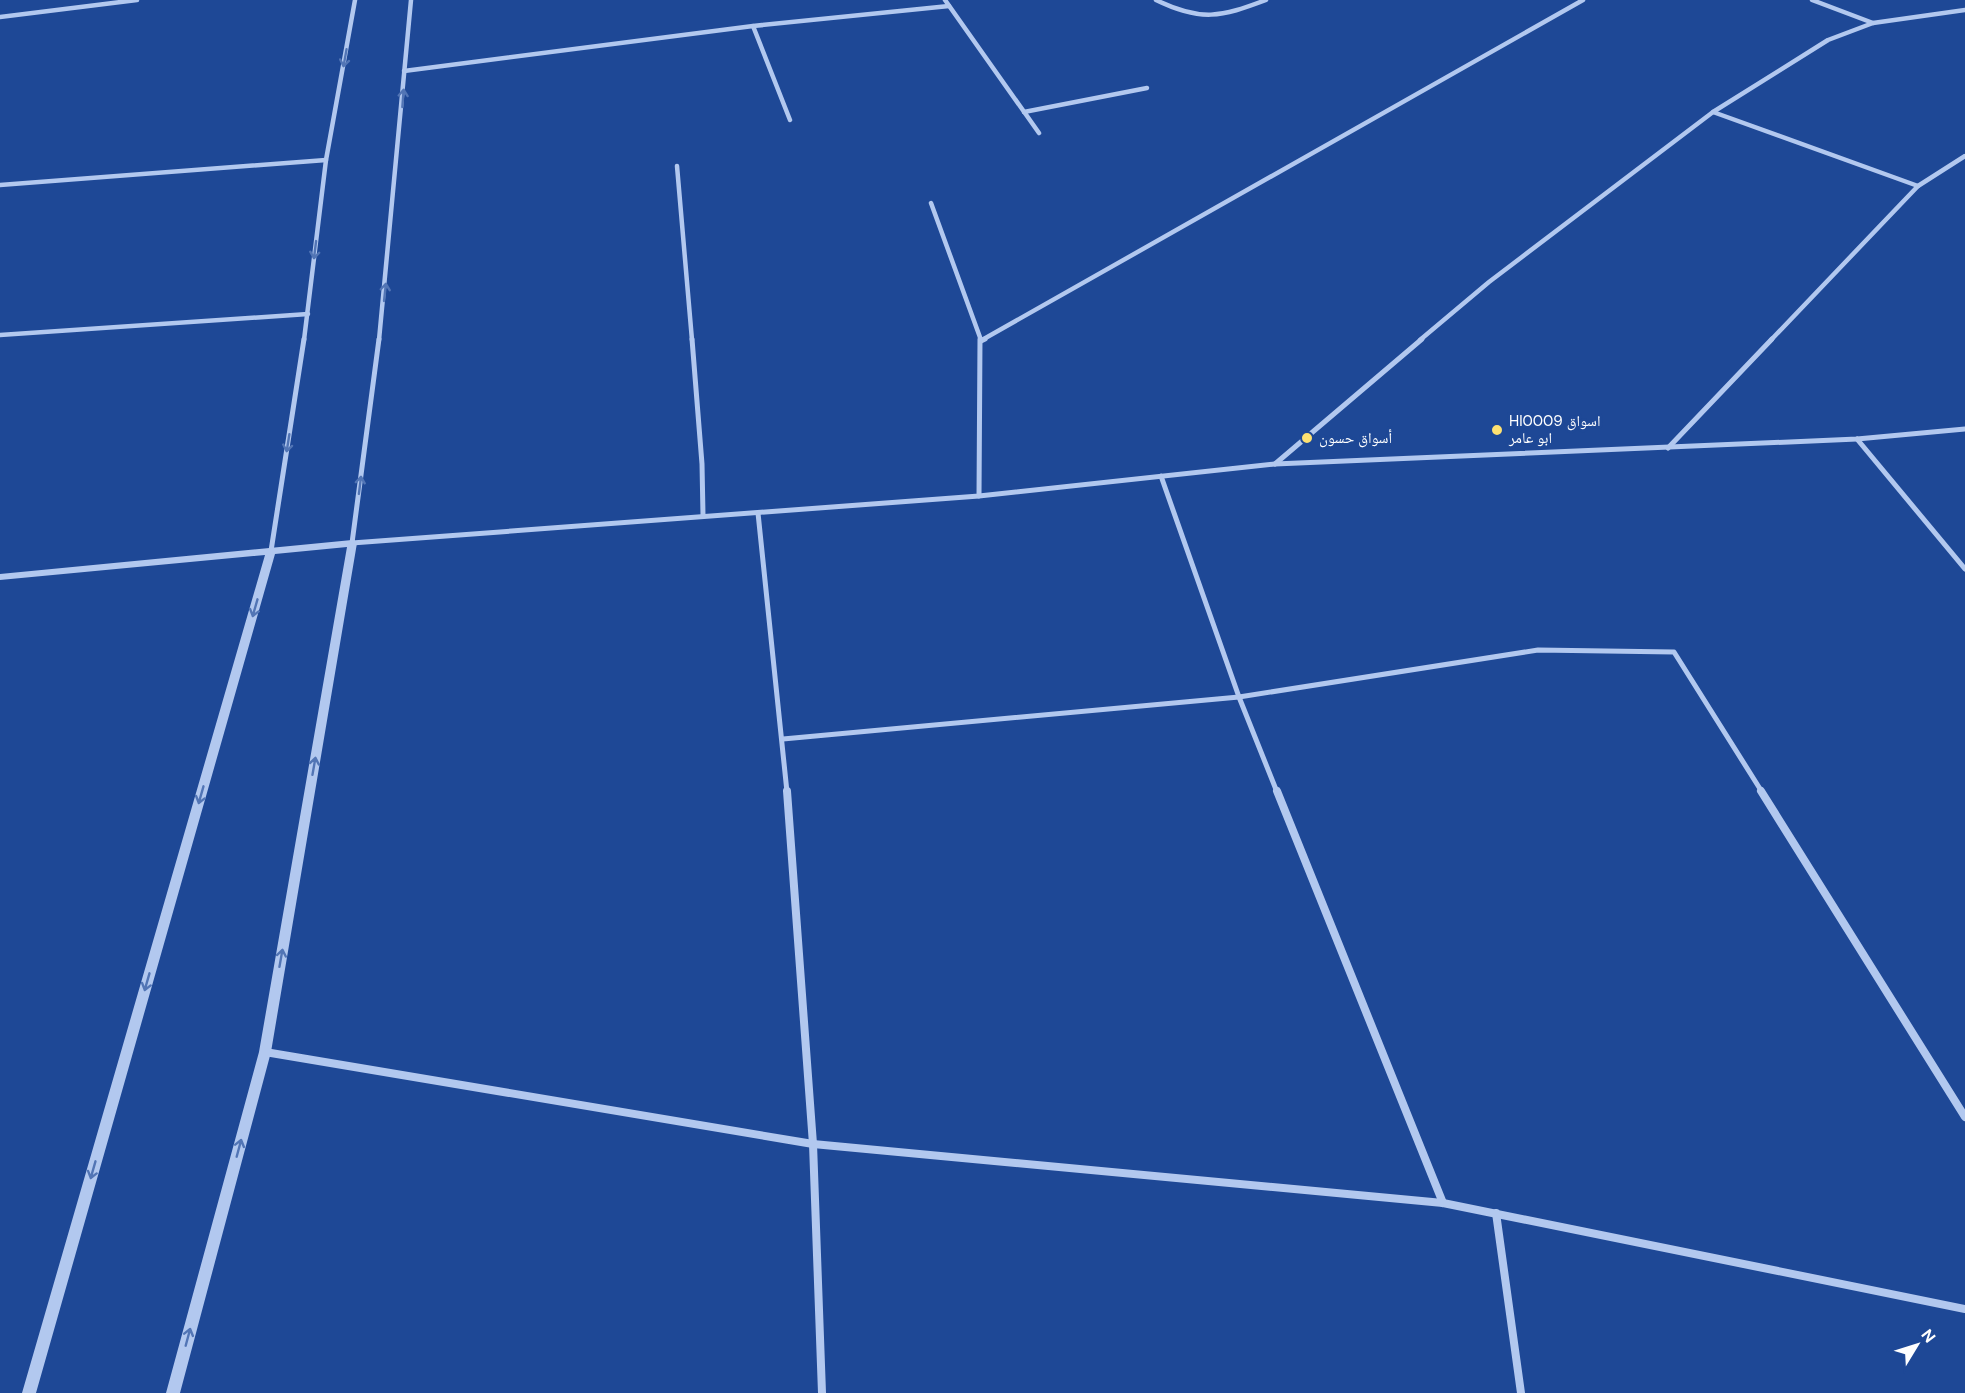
<svg xmlns="http://www.w3.org/2000/svg" width="1965" height="1393" font-family="'DM Sans','Noto Naskh Arabic',sans-serif">
<style>
.lines{fill:none;stroke-linecap:round;stroke-linejoin:round}
.minor-far2{stroke:#b2c8ef;stroke-width:4.5}
.minor-far1{stroke:#b2c8ef;stroke-width:5}
.minor{stroke:#b2c8ef;stroke-width:8}
.tertiary{fill:#b2c8ef;fill-rule:evenodd}
.oneway{stroke:#5275b5}
.poi-dot{fill:#fee171;stroke:#1e4896;stroke-width:2}
.labels{text-anchor:middle;dominant-baseline:central;stroke-width:6;stroke-linejoin:round;paint-order:stroke}
.poi-label{font-size:15px;fill:#fff;stroke:#1e4896;text-anchor:start}
</style>
<rect width="100%" height="100%" fill="#1e4896"/>
<g class="lines">
<!-- minor-far2 -->
<g class="minor-far2">
<polyline points="945,0 1039,133"/>
<path d="M 1156,0 C 1201,22 1221,17 1266,0"/>
<polyline points="1812,0 1873,23"/>
<polyline points="0,17 137,0"/>
<polyline points="753,26 790,120"/>
<polyline points="404,71 753,26 949,6"/>
<polyline points="1024,112 1147,88"/>
<polyline points="1713,112 1918,186"/>
<polyline points="677,166 692,340"/>
<polyline points="0,185 326,160"/>
<polyline points="931,203 981,340"/>
<polyline points="0,335 308,314"/>
<polyline points="304,340 326,160 355,0"/>
<polyline points="379,340 411,0"/>
<polyline points="982,340 1583,0"/>
<polyline points="1420,340 1489,282 1713,112 1828,40 1873,23 1965,10"/>
<polyline points="1771,340 1918,186 1965,156"/>
</g>
<!-- minor-far1 -->
<g class="minor-far1">
<polyline points="379,339 352,543 979,496 1275,464 1857,439 1965,429"/>
<polyline points="692,339 702,464 703,515"/>
<polyline points="981,341 985,339"/>
<polyline points="1857,439 1965,569"/>
<polyline points="1668,448 1772,339"/>
<polyline points="1275,464 1422,339"/>
<polyline points="1161,476 1239,697 1277,792"/>
<polyline points="979,496 980,339"/>
<polyline points="758,513 787,792"/>
<polyline points="271,551 304,339"/>
<polyline points="783,739 1239,697 1538,650 1674,652 1762,792"/>
</g>
<!-- minor -->
<g class="minor">
<polyline points="787,791 813,1144 822,1393"/>
<polyline points="1277,791 1443,1203"/>
<polyline points="1761,791 1965,1117"/>
<polyline points="265,1052 813,1144 1443,1203 1965,1309"/>
<polyline points="1496,1213 1521,1393"/>
</g>
<!-- tertiary -->
<polygon class="tertiary" points="352,540 357,543 271,1052 180,1393 166,1393 259,1052 347,547 275,554 36,1393 22,1393 265,555 0,580 0,574"/>
</g>
<!-- one-way arrows -->
<defs><path id="oneway-shaft" d="M-6 0H5M1.5-3L5.5 0L1.5 3" fill="none" stroke-width="1.6" stroke-linecap="round" stroke-linejoin="round" transform="scale(1.5)"/></defs>
<g class="oneway">
<use href="#oneway-shaft" transform="translate(345 58) rotate(100)"/>
<use href="#oneway-shaft" transform="translate(403 98) rotate(-86)"/>
<use href="#oneway-shaft" transform="translate(315 250) rotate(97)"/>
<use href="#oneway-shaft" transform="translate(385 292) rotate(-84)"/>
<use href="#oneway-shaft" transform="translate(288 443) rotate(99)"/>
<use href="#oneway-shaft" transform="translate(360 485) rotate(-83)"/>
<use href="#oneway-shaft" transform="translate(255 608) rotate(106)"/>
<use href="#oneway-shaft" transform="translate(314 766) rotate(-80)"/>
<use href="#oneway-shaft" transform="translate(201 795) rotate(106)"/>
<use href="#oneway-shaft" transform="translate(281 958) rotate(-80)"/>
<use href="#oneway-shaft" transform="translate(147 982) rotate(106)"/>
<use href="#oneway-shaft" transform="translate(239 1148) rotate(-75)"/>
<use href="#oneway-shaft" transform="translate(93 1170) rotate(106)"/>
<use href="#oneway-shaft" transform="translate(188 1337) rotate(-75)"/>
</g>
<!-- markers -->
<g class="poi-dot">
<circle cx="1497" cy="430" r="6"/>
<circle cx="1307" cy="438" r="6"/>
</g>
<g class="labels">
<!-- poi labels -->
<g class="poi-label">
<text x="1509" y="421">Hl0009 اسواق<tspan x="1509" dy="17">ابو عامر</tspan></text>
<text x="1319" y="438">أسواق حسون</text>
</g>
</g>
<!-- north arrow -->
<g transform="translate(1917 1345) rotate(52)" stroke="#1e4896" stroke-width="4.5" paint-order="stroke">
<path d="M0-4.5L10 22L0 15L-10 22Z" fill="#ffffff"/>
<text y="-9" font-size="16" font-weight="bold" text-anchor="middle" fill="#ffffff">N</text>
</g>
</svg>
